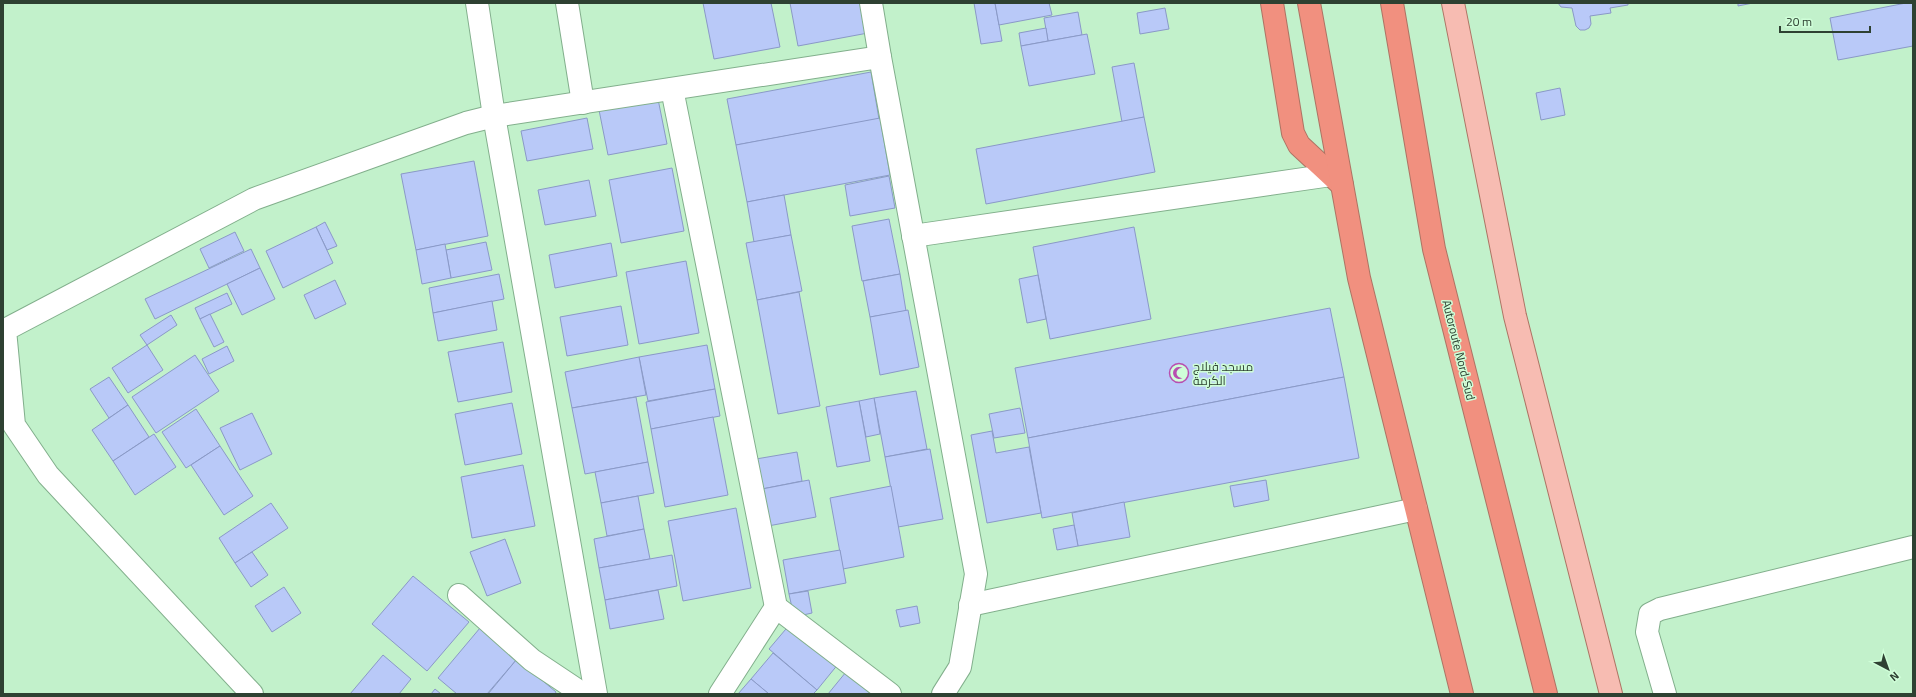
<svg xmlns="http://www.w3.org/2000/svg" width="1916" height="697" font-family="Georgia,Cairo,serif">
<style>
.building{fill:#b9c9f8;stroke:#8a99c7}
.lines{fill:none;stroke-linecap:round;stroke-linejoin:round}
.minor-casing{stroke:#82af8c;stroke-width:24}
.major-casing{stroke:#ad7464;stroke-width:24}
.highway-casing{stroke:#ad7464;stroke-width:24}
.minor{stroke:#fff;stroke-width:22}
.major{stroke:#f7bcb2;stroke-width:22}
.highway{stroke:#f1907f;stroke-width:22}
.labels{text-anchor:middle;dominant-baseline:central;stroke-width:3;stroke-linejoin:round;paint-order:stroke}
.street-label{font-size:12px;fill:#2e4132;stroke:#cffed8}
.poi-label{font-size:12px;fill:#2e4132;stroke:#cffed8;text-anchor:start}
</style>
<rect width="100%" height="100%" fill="#c2f1cb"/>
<!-- building -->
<g class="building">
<polygon points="703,3 771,3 780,47 714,59"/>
<polygon points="790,3 862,3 868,33 798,46"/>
<polygon points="974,3 995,3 1002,41 981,44"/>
<polygon points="995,3 1049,3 1052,15 999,25"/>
<polygon points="1558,3 1628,3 1628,5 1610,8 1611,13 1590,16 1591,24 1589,28 1585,30 1580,30 1576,26 1572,8 1561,7"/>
<polygon points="1738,3 1753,3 1738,6"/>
<polygon points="1906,3 1913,3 1913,46 1838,60 1830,18"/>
<polygon points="1165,8 1169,29 1140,34 1137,13"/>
<polygon points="1078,12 1082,35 1048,41 1044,18"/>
<polygon points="1046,28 1048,41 1021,46 1019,33"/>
<polygon points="1087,34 1095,74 1029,86 1021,46"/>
<polygon points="1134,63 1144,117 1122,122 1112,67"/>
<polygon points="871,72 879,119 736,145 727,99"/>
<polygon points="1560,88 1565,115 1541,120 1536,93"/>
<polygon points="658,99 667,144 608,155 599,110"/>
<polygon points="1144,117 1155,172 986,204 976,149"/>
<polygon points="587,118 593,149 527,161 521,131"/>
<polygon points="880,118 890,175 747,202 736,145"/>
<polygon points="474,161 488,236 416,250 401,174"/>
<polygon points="672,168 684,231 621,243 609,180"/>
<polygon points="889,176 895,208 850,216 845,185"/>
<polygon points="589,180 596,216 545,225 538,190"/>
<polygon points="784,195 791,235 754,242 747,202"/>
<polygon points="889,219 900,274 862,281 852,226"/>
<polygon points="325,222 337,246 327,250 316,227"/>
<polygon points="316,227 333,263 283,288 266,251"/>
<polygon points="1134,227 1151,319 1050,339 1033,247"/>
<polygon points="235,232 244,251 209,268 200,249"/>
<polygon points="791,235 802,291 757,300 746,243"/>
<polygon points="486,242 492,270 451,278 446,250"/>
<polygon points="611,243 617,276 555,288 549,255"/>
<polygon points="445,244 451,278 422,284 416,250"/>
<polygon points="251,249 260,268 155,319 145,299"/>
<polygon points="686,261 699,333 639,344 626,272"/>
<polygon points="260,268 275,299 242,315 227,284"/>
<polygon points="499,274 504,299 433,313 429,288"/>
<polygon points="900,274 906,311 870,317 863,281"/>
<polygon points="1038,275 1046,319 1027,323 1019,279"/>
<polygon points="335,280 346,304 315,319 304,295"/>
<polygon points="799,292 820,406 778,414 757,300"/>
<polygon points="227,293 232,304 200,319 195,308"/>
<polygon points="492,301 497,330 438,341 433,313"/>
<polygon points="621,306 628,345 567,356 560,317"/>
<polygon points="1330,308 1344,377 1028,438 1015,368"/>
<polygon points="908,310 919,367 880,375 870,317"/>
<polygon points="210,314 224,342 214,347 200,319"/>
<polygon points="171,315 177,325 147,345 140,335"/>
<polygon points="503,342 512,392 458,402 448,352"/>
<polygon points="147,345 163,370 128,393 112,368"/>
<polygon points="707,345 715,389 648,401 639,357"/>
<polygon points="227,346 234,361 209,374 202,359"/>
<polygon points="195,355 219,391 156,433 132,397"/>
<polygon points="639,357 646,395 572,408 565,372"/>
<polygon points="109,377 128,405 109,418 90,389"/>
<polygon points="1344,377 1359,458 1042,518 1028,438"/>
<polygon points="715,389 720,416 651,429 646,402"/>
<polygon points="916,391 927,449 885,457 874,398"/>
<polygon points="636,397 648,462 585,474 572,408"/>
<polygon points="874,398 880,434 866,437 859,401"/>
<polygon points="859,401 870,461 837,467 826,407"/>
<polygon points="512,403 522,454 465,465 455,414"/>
<polygon points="128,405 149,437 113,461 92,430"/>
<polygon points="1020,408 1025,433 994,438 989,414"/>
<polygon points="196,409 220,446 186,468 162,432"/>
<polygon points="252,413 272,454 240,470 220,428"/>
<polygon points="713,417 728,495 665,507 651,429"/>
<polygon points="992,431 996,453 1029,447 1041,513 987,523 971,435"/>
<polygon points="154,434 176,467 135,495 113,461"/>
<polygon points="220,446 253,496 224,515 191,465"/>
<polygon points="930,449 943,519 898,527 885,457"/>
<polygon points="797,452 802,481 762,489 756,459"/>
<polygon points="648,462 654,493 601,503 595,472"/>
<polygon points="523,465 535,526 472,538 461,477"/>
<polygon points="809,480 816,517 768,526 762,489"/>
<polygon points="1266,480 1269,500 1234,507 1230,486"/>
<polygon points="891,486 904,557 843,569 830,498"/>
<polygon points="638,496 644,529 607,536 601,503"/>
<polygon points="1124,502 1130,537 1078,546 1072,513"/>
<polygon points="271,503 288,528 235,563 219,538"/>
<polygon points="736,508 751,588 683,601 668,521"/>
<polygon points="1074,525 1078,546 1057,550 1053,529"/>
<polygon points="644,529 650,559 599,568 594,539"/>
<polygon points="505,539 521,583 487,596 470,552"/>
<polygon points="840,550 846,583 789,594 783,560"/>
<polygon points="252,552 268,575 251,587 235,563"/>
<polygon points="672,555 677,586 605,600 599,568"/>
<polygon points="413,576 469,622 427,671 372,624"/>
<polygon points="284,587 301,613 272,632 255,606"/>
<polygon points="658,590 664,619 610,629 605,600"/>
<polygon points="808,591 812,613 794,617 789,594"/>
<polygon points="917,606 920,623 900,627 896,610"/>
<polygon points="791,623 839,663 817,690 769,649"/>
<polygon points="480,628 517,659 487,694 457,694 438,678"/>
<polygon points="773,653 817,690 813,694 769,694 751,679"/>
<polygon points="383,655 411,679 399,694 350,694"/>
<polygon points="517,659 556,692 555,694 488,694"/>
<polygon points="846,672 871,694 828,694"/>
<polygon points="751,679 769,694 738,694"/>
<polygon points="435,689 441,694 431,694"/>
</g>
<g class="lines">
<!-- minor casing -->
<g class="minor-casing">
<g id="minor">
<polyline points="477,3 494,116 596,694"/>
<polyline points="567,3 583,103"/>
<polyline points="871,3 880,57"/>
<polyline points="672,89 776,607 890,694"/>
<polyline points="913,236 1331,175"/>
<polyline points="459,595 532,660 583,694"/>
<polyline points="970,605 1416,509"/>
<polyline points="252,694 48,475 14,425 5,330 254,199 466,123 494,116 880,57 976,574 960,667 943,694"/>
<polyline points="720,694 776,607"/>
<polyline points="1665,694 1647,632 1650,614 1660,609 1913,547"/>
</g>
</g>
<!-- major casing -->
<g class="major-casing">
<polyline id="major" points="1453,3 1515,316 1611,694"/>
</g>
<!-- highway casing -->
<g class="highway-casing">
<g id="highway">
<polyline points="1272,3 1293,133 1299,145 1342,185"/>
<polyline points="1309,3 1359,278 1462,694"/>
<polyline points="1392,3 1434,249 1546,694"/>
</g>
</g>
<!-- minor -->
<use href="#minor" class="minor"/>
<!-- major -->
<use href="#major" class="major"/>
<!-- highway -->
<use href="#highway" class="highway"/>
</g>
<!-- icons -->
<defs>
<g id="mosque-ring" transform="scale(1)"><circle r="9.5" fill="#cffed8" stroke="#b84eb0" stroke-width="1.5"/><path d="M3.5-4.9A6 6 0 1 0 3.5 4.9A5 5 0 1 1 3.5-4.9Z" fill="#b84eb0"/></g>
</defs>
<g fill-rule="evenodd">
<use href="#mosque-ring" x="1179" y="373"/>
</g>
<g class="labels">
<!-- street labels -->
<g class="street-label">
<text transform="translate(1459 350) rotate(76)">Autoroute Nord-Sud</text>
</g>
<!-- poi labels -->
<g class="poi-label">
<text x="1193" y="366">مسجد فيلاج<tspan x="1193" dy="14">الكرمة</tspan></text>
</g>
</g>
<!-- border -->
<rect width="1916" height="697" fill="none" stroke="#2e4132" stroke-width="8"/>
<!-- north arrow -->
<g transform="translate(1888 669) rotate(139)" stroke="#cffed8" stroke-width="3" paint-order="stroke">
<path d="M0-3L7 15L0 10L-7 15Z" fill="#2e4132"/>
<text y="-6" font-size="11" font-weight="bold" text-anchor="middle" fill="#2e4132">N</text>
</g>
<!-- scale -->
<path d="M1780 26v6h90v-6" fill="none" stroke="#2e4132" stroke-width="2"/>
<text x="1786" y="26" font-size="12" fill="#2e4132" stroke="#cffed8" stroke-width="3" paint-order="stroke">20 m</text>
</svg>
